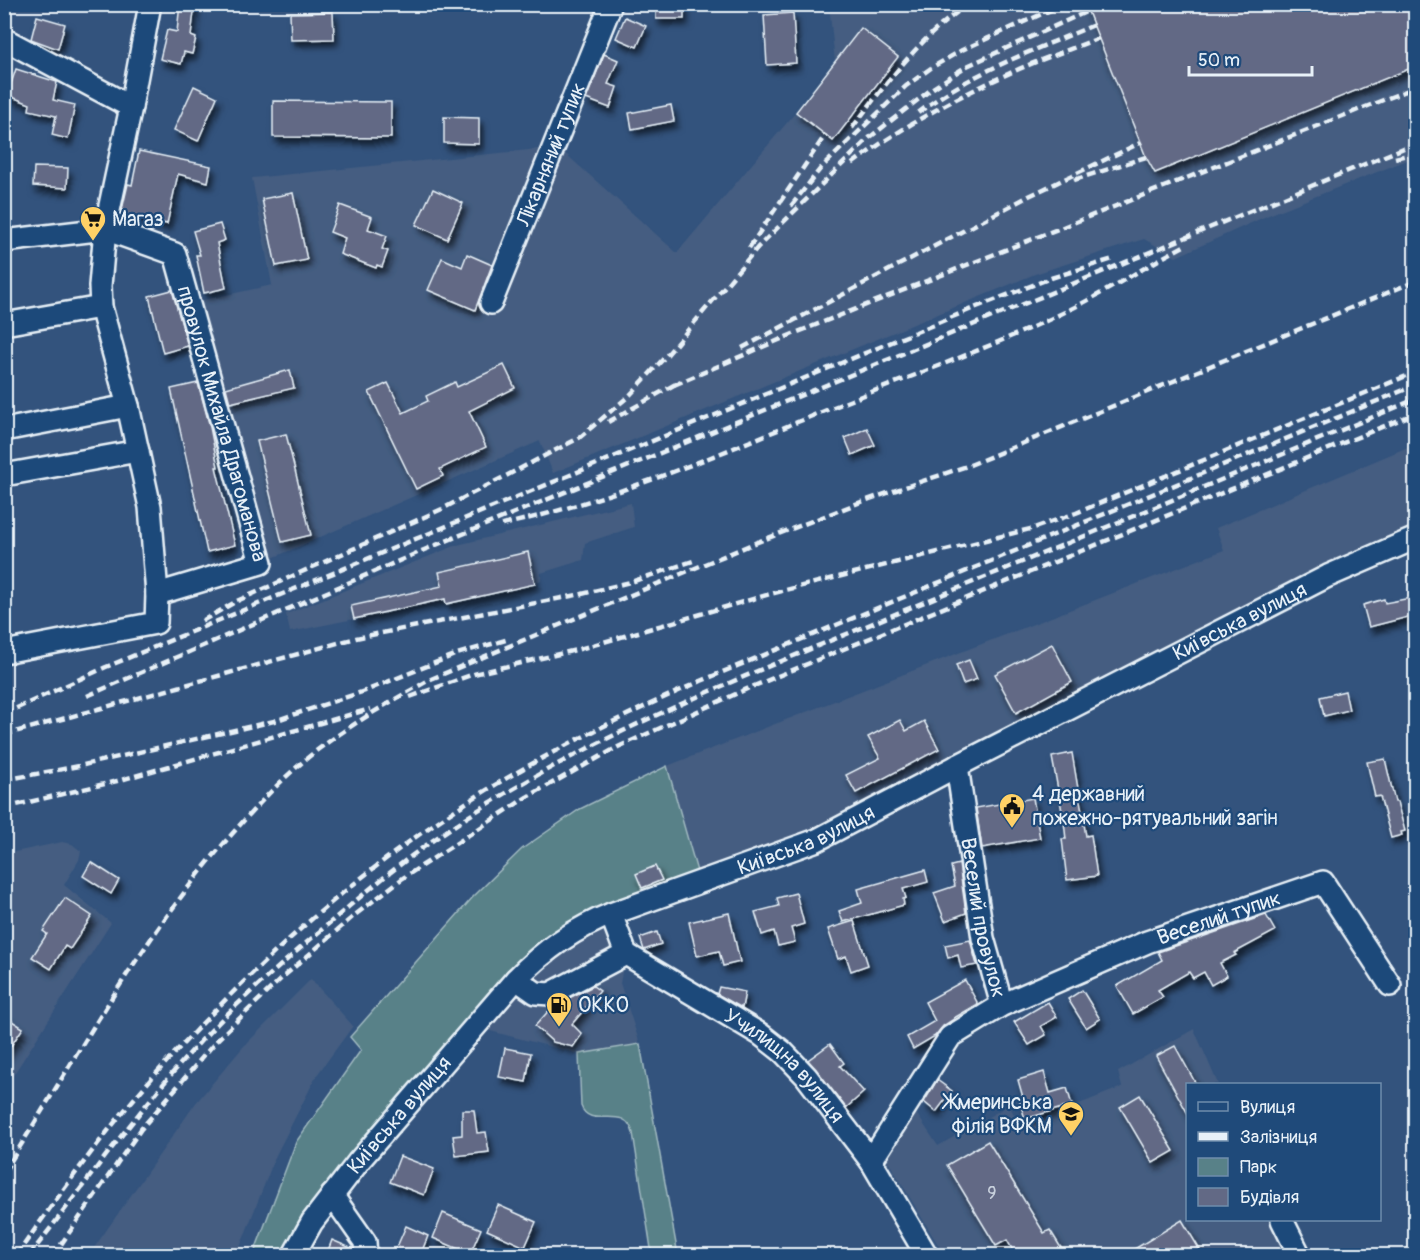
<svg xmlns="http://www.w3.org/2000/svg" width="1420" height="1260" font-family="Pangolin,sans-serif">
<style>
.built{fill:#445d81}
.green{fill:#588188;stroke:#a0b9c0;stroke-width:1.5}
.building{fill:#626985;stroke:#e8f1f8;stroke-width:1.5;filter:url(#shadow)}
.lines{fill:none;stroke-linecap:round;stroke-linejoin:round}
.minor-casing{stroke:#e8f1f8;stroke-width:26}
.minor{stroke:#1f4a7a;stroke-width:21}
.rail{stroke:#e8f1f8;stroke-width:4.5;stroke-dasharray:9 4.5;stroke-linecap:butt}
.labels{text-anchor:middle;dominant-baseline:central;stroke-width:4.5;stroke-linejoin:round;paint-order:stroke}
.number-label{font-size:18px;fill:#c6cfdb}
.street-label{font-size:21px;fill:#e8f1f8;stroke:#1f4a7a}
.poi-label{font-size:21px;fill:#e8f1f8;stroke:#1f4a7a;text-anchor:start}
</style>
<defs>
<filter id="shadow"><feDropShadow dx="3.5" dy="6" stdDeviation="3" flood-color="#0009"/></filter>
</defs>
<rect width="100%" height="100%" fill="#33537d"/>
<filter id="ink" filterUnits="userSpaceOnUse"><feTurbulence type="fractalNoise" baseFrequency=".0167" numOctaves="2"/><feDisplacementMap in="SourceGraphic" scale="12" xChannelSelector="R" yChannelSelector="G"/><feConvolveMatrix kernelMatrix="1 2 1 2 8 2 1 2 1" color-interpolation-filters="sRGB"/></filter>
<g filter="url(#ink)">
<!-- built -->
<g class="built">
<polygon points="829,5 1415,5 1415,157 1271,214 1176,257 1144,239 1035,274 553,473 540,441 261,563 189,303 272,285 252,178 558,147 677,253 796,112 835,62"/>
<polygon points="1415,444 1415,538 957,766 700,882 667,766 1224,550 1216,528"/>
<polygon points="631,503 634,527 585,543 583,560 541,573 541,581 290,632 286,614 457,545"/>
<polygon points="62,842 72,844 81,851 79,860 64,885 111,923 5,1088 5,854"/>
<polygon points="611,914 626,954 620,983 640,1044 579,1054 475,1027 516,979"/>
<polygon points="311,979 353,1026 317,1075 276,1155 237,1255 89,1255 195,1104 243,1047"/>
<polygon points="1194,1029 1218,1084 1188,1084 1188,1220 1278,1220 1294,1255 944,1255 885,1156 911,1105 938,1146 1009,1105 1021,1127 1122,1087 1118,1072"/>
</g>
<!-- green -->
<g class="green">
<polygon points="667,766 700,882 538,956 293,1255 253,1256 296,1142 361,1050 350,1037 473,897 522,849 580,809"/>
<path d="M 640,1044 L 678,1255 L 652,1255 L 633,1133 C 625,1102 590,1131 581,1106 L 579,1054 Z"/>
</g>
<!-- building -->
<g class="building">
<polygon points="180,4 195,4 191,36 196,38 192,54 184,52 181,64 160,59 167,30 177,32"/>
<polygon points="1085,4 1416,4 1416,66 1155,173 1146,157"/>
<polygon points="684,5 684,19 656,19 656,6"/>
<polygon points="333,12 334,39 291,40 290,13"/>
<polygon points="793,13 796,63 767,65 764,15"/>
<polygon points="37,16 65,24 58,49 31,39"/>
<polygon points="625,17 646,26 637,47 616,38"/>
<polygon points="861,28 898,57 833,141 796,112"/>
<polygon points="604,54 618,60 608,84 617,87 610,108 586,99"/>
<polygon points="16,69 57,82 53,100 75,105 68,139 52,135 56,116 29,110 30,104 7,95"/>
<polygon points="194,86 217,97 198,141 174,130"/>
<polygon points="273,101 391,102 391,138 273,137"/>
<polygon points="671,105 674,121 632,129 629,113"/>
<polygon points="444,117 479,118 479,144 444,143"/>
<polygon points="139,151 211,166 208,182 178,174 167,224 121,214 128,184 132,185"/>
<polygon points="34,167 68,168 67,188 33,186"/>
<polygon points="433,189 463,203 447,239 416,225"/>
<polygon points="293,193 307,260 276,266 262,199"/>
<polygon points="340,205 372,217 368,229 387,236 382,249 388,251 382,267 377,265 376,268 340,254 345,238 330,232"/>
<polygon points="220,224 225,240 217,243 226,288 204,293 196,255 200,255 193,231"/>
<polygon points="467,254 492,265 475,310 428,290 442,258 462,267"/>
<polygon points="172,290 188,346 163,353 149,296"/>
<polygon points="504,365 515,388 469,411 486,447 440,469 443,476 416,489 369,392 388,383 403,413 428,401 426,396 455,382 457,387"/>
<polygon points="290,370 294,388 230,403 226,388"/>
<polygon points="198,383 210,427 218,467 216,467 235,545 207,552 171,389"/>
<polygon points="867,428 875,445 852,455 845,438"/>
<polygon points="286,434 311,535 282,542 257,441"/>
<polygon points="528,552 535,584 446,604 445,599 354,619 351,606 442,586 439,572"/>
<polygon points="1416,597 1416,615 1369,627 1363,605 1384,599 1385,603"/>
<polygon points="1052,644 1072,682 1016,713 995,674"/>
<polygon points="969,660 977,679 963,684 956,665"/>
<polygon points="1345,691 1349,710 1324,716 1320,697"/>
<polygon points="900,720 906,731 924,721 939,749 856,793 846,775 880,758 868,737"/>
<polygon points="1072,753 1086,836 1091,835 1097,876 1067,880 1062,839 1066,839 1064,822 1052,757"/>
<polygon points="1385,759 1395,802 1397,802 1405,831 1401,832 1402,835 1391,838 1380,796 1375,797 1367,762"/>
<polygon points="1033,798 1040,838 982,848 976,808"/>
<polygon points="91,862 119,880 111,894 83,876"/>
<polygon points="959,864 966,913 945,921 934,893 955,886 951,866"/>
<polygon points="655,866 662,880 642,888 636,874"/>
<polygon points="925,870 928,882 903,889 906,898 903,899 904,905 843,922 839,911 862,903 858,889"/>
<polygon points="796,893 804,924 791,928 795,942 778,946 774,931 762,935 755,912 779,906 777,898"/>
<polygon points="65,898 92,916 70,949 65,946 51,969 32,957 47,934 43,931"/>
<polygon points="729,913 740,962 723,966 719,951 697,956 689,922"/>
<polygon points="1266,915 1275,931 1234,953 1236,955 1220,963 1227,976 1211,985 1204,972 1193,978 1189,972 1158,990 1163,997 1133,1014 1117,986 1162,960 1158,952"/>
<polygon points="854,921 868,965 851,971 846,956 838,959 828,929"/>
<polygon points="657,932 661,944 644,950 640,938"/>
<polygon points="970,940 977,965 961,968 958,955 948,958 945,945"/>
<polygon points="965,980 978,1004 954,1018 954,1019 943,1026 935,1036 913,1049 907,1037 935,1021 925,1002"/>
<polygon points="593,986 600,991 572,1024 582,1034 573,1047 553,1042 535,1026 553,1006"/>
<polygon points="719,987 745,992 742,1008 717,994"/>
<polygon points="1082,990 1100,1019 1086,1028 1068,999"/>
<polygon points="1048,1002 1057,1017 1041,1026 1046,1035 1029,1045 1014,1022"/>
<polygon points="4,1016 23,1028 4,1056"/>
<polygon points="830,1044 844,1063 840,1066 864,1092 846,1108 808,1060"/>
<polygon points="1175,1046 1196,1084 1188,1084 1188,1114 1156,1056"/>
<polygon points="505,1048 531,1053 526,1082 499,1077"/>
<polygon points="1044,1072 1050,1093 1067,1088 1072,1105 1025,1119 1020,1102 1024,1101 1018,1080"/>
<polygon points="937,1080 952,1091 936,1112 924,1102"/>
<polygon points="1140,1095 1174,1151 1153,1163 1120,1107"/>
<polygon points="462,1110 474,1110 477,1133 486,1132 489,1152 456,1156 453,1136 462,1135"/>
<polygon points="988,1141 1044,1233 1050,1230 1066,1256 1016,1256 1007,1240 996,1246 947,1165"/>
<polygon points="400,1156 434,1169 424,1195 390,1182"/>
<polygon points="498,1205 536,1222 525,1247 487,1230"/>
<polygon points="443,1213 481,1229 470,1254 433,1238"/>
<polygon points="1182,1220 1200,1250 1191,1256 1123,1256"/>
<polygon points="406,1226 428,1236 420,1256 393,1256"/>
<polygon points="332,1240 353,1249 353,1256 326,1256"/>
</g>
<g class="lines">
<!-- minor casing -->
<g class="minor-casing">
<g id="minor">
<polyline points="4,39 131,107"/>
<path id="s1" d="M 4,241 L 105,229 L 175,254 L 261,563 L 157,594"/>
<path id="s2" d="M 491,303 L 611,4"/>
<polyline points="4,324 101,307"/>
<polyline points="4,430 128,406"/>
<polyline points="4,475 138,451"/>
<polyline points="4,652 156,623 157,594 150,507 128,406 101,307 100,286 105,229 131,107 150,4"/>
<path id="s3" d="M 957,766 L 983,938 L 1002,1005"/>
<path id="s4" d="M 611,914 L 626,954 L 760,1034 L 783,1052 L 806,1076 L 871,1161 L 927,1256"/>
<polyline points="516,979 536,993 550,994 626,954"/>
<path id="s5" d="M 871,1161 L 950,1037 L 1002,1005 L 1147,942 L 1323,882 L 1390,985"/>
<polyline points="332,1195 365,1242 366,1256"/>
<polyline points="1282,1220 1300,1256"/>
<path id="s6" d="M 293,1256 L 312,1222 L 359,1161 L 516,979 C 544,950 573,929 611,914 L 817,840 L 957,766 L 1328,576 L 1416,538"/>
</g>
</g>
<!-- minor -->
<use href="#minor" class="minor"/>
<!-- rail -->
<g class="rail">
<path d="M 918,113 C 971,72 1033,51 1094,25"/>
<path d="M 852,128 C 887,83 920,36 969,4"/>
<polyline points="1395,158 1416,153"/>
<path d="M 852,164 C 900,128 954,98 1008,74 C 1038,60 1069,50 1099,38"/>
<polyline points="1074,180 1146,157"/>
<polyline points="791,206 821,168 906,86 931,68 962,50 1064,4"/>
<polyline points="749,248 826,134"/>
<polyline points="742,348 1029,196 1142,142"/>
<polyline points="674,385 793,334 1416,87"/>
<polyline points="608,422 681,381"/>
<path d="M 502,525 C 621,498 732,448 844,403 C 921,372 1001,344 1075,307 C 1113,288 1149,264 1186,245"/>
<polyline points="202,621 237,601 442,509 579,438 630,395 666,356 758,247 869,138 933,88 965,67 1088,11"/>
<polyline points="87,696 424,550 1416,143"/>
<polyline points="410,697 474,674 576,650 770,594 1034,528 1076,513 1416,372"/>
<polyline points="4,714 106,667 974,308 1051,278 1113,259"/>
<polyline points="4,735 356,638 582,594 634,581 696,560"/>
<polyline points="4,780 79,766 274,721 365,691 457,654 509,639"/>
<polyline points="4,808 117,781 370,709"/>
<path d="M 4,1172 C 77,1057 142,936 232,834 C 259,803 287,773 320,748 C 355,722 393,700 431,679 L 750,545 L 861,502 L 970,465 L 1416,281"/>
<path d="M 16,1256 C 62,1191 108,1126 161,1068 C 255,963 369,861 490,788 C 558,747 629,713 701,681 L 1416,385"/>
<path d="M 29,1256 C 82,1188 133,1117 190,1053 C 225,1013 265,979 305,944 C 341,913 377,882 414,854 C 556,749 722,686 883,619 C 1061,546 1238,473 1416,399"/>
<polyline points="53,1256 141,1129 219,1038 284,976 355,915 403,878 527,797 618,747 749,688 1416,413"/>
</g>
</g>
</g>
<!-- icons -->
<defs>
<g id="supermarket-pin" transform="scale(1.35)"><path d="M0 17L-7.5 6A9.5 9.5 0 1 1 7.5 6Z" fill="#ffd166" stroke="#1f4a7a"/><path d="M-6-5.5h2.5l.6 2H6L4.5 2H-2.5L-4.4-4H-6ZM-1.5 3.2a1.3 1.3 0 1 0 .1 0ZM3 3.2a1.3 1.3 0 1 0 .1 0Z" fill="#111"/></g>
<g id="civic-pin" transform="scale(1.35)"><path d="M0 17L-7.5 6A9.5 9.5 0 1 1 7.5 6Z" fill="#ffd166" stroke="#1f4a7a"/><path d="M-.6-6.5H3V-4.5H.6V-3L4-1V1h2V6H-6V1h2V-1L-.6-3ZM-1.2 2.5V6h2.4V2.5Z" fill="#111"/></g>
<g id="fuel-pin" transform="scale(1.35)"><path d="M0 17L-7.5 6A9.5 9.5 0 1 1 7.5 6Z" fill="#ffd166" stroke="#1f4a7a"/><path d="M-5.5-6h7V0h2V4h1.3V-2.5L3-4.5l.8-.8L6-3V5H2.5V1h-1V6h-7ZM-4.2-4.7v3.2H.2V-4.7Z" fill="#111"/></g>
<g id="university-pin" transform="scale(1.35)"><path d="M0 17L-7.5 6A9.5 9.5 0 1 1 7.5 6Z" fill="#ffd166" stroke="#1f4a7a"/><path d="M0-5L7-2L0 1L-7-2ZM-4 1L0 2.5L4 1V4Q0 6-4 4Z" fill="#111"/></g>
</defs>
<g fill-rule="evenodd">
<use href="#supermarket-pin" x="93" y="219"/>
<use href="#civic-pin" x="1012" y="806"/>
<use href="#fuel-pin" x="559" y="1005"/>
<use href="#university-pin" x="1071" y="1114"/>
</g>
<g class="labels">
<!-- number labels -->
<g class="number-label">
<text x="992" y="1193">9</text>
</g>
<!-- street labels -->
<g class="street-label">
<text stroke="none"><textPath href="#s2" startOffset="160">Лікарняний тупик</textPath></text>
<text stroke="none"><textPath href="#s1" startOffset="352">провулок Михайла Драгоманова</textPath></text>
<text stroke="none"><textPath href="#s6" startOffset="1167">Київська вулиця</textPath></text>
<text stroke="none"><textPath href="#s6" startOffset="681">Київська вулиця</textPath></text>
<text stroke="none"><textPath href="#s3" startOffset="154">Веселий провулок</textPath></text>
<text stroke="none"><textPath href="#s5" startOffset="442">Веселий тупик</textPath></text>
<text stroke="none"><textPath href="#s4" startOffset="238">Училищна вулиця</textPath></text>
<text stroke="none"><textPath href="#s6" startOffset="177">Київська вулиця</textPath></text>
</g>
<!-- poi labels -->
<g class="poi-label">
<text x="112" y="219">Магаз</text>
<text x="1032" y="794">4 державний<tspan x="1032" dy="24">пожежно-рятувальний загін</tspan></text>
<text x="578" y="1005">ОККО</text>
<text x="1052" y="1102" text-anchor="end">Жмеринська<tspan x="1052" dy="24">філія ВФКМ</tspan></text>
</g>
</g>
<!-- margin -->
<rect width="1420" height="1260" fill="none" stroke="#1f4a7a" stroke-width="24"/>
<rect x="12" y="12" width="1396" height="1236" fill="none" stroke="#e8f1f8" stroke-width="2" filter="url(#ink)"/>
<!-- legend -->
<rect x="1186" y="1083" width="195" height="138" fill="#1f4a7a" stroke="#6f8dac" stroke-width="1.5"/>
<rect x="1198" y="1102" width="30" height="9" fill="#1f4a7a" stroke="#6f8dac" stroke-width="1.5"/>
<text x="1240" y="1113" font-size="18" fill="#e8f1f8">Вулиця</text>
<rect x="1198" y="1132" width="30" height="9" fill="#e8f1f8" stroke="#6f8dac" stroke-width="1.5"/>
<text x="1240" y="1143" font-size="18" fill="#e8f1f8">Залізниця</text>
<rect x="1198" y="1158" width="30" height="18" fill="#588188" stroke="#6f8dac" stroke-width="1.5"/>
<text x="1240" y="1173" font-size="18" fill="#e8f1f8">Парк</text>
<rect x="1198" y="1188" width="30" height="18" fill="#626985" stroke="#6f8dac" stroke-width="1.5"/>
<text x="1240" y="1203" font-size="18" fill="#e8f1f8">Будівля</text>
<!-- scale -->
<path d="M1189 66v9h123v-9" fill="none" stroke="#e8f1f8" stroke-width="3"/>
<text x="1198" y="66" font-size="18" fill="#e8f1f8" stroke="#1f4a7a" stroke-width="4.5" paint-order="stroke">50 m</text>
</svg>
